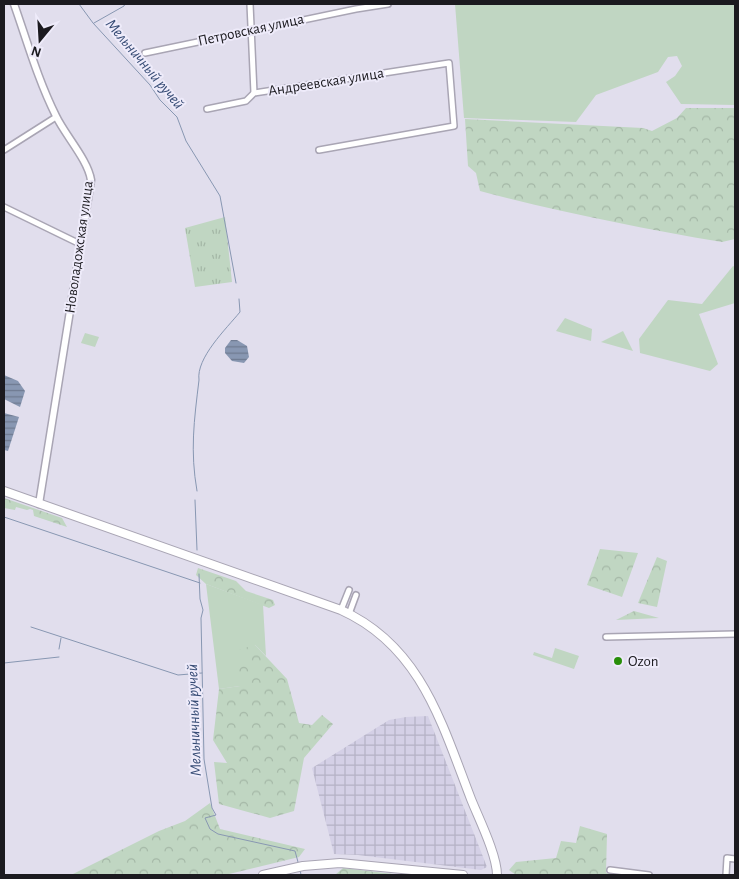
<svg xmlns="http://www.w3.org/2000/svg" width="739" height="879" font-family="'Alegreya Sans',sans-serif">
<style>
.industrial{fill:url(#industrial-grid)}
.grass{fill:#c0d6c2}
.forest{fill:url(#forest-crowns)}
.park{fill:url(#park-tufts)}
.water{fill:url(#water-rules)}
.lines{fill:none;stroke-linecap:round;stroke-linejoin:round}
.stream{stroke:#8897b2;stroke-width:1}
.minor-casing{stroke:#a9a5b4;stroke-width:8}
.tertiary-casing{stroke:#a9a5b4;stroke-width:9}
.secondary-casing{stroke:#a9a5b4;stroke-width:10}
.minor{stroke:#fff;stroke-width:5}
.tertiary{stroke:#fff;stroke-width:6}
.secondary{stroke:#fff;stroke-width:8}
.poi-dot{fill:#288e0a;stroke:#eeebfa;stroke-width:2}
.labels{text-anchor:middle;dominant-baseline:central;stroke-width:4;stroke-linejoin:round;paint-order:stroke}
.street-label{font-size:15px;fill:#1b1a1f;stroke:#eeebfa}
.poi-label{font-size:15px;fill:#1b1a1f;stroke:#eeebfa;text-anchor:start}
.water-label{font-size:16px;font-style:italic;fill:#374c75;stroke:#eeebfa}
</style>
<defs>
<pattern id="industrial-grid" width="8" height="8" patternUnits="userSpaceOnUse" patternTransform="scale(1.25)"><rect width="8" height="8" fill="#d4d0e6"/><path d="M0 4h8M4 0v8" fill="none" stroke="#b5b2c5"/></pattern>
<pattern id="forest-crowns" width="20" height="18" patternUnits="userSpaceOnUse" patternTransform="scale(1.25)"><rect width="20" height="18" fill="#c0d6c2"/><path d="M2 6a3 3 0 1 1 6 0M12 15a3 3 0 1 1 6 0" fill="none" stroke="#a4b7a6"/></pattern>
<pattern id="park-tufts" width="24" height="20" patternUnits="userSpaceOnUse" patternTransform="scale(1.25)"><rect width="24" height="20" fill="#c0d6c2"/><path d="M3 7l-1-3M5 7V3M7 7l1-3M15 17l-1-3M17 17v-4M19 17l1-3" fill="none" stroke="#a4b7a6"/></pattern>
<pattern id="water-rules" width="6" height="5" patternUnits="userSpaceOnUse" patternTransform="scale(1.25)"><rect width="6" height="5" fill="#8897b2"/><path d="M0 2.5h6" fill="none" stroke="#6e7a90"/></pattern>
</defs>
<rect width="100%" height="100%" fill="#e1deed"/>
<!-- industrial -->
<polygon class="industrial" points="428,716 487,867 481,870 358,855 334,854 312,768 389,720 406,717"/>
<!-- grass -->
<g class="grass">
<polygon points="455,4 735,4 735,105 681,104 666,82 675,76 682,66 677,56 668,57 658,72 596,95 576,122 464,118"/>
<polygon points="733,266 735,267 735,303 699,314 718,364 710,371 640,353 639,339 668,300 702,304"/>
<polygon points="565,318 592,329 591,341 556,331"/>
<polygon points="623,331 633,351 601,342"/>
<polygon points="85,333 99,337 95,347 81,343"/>
<polygon points="206,584 263,605 266,656 255,645 240,686 219,689"/>
<polygon points="555,648 579,656 574,669 533,655 534,652 552,658"/>
</g>
<!-- forest -->
<g class="forest">
<path d="M 686,108 L 735,108 L 735,239 L 722,242 C 640,228 560,212 480,191 L 476,173 L 468,166 L 465,119 L 643,128 L 652,131 L 677,118 Z"/>
<polygon points="4,498 62,518 67,527 34,516 33,510 30,509 27,510 16,507 15,510 4,508"/>
<polygon points="600,549 638,553 622,597 587,585"/>
<polygon points="657,557 667,561 657,607 638,603"/>
<polygon points="198,568 236,581 246,591 273,600 275,605 269,608 206,584 196,575"/>
<polygon points="634,611 659,618 616,620"/>
<polygon points="255,645 287,679 299,723 312,725 322,715 333,724 304,758 294,811 270,818 219,804 214,762 227,763 213,740 219,689 240,686 238,650"/>
<polygon points="210,803 220,829 305,849 299,857 225,875 71,875 159,831 185,821"/>
<polygon points="580,826 607,834 606,873 624,875 516,875 509,870 516,862 556,858 561,841 576,843"/>
<polygon points="343,868 402,875 335,875"/>
</g>
<!-- park -->
<polygon class="park" points="225,217 232,282 195,287 185,228"/>
<!-- water -->
<g class="water">
<polygon points="231,340 237,340 247,346 249,357 244,363 232,361 225,353 225,348"/>
<polygon points="4,375 18,381 25,391 20,407 4,399"/>
<polygon points="4,413 19,417 8,451 4,450"/>
</g>
<g class="lines">
<!-- stream -->
<g class="stream">
<polyline points="79,4 93,23 150,85 160,100 177,117 186,141 220,196 236,283"/>
<polyline points="94,23 124,6 125,4"/>
<path d="M 197,491 C 190,451 194,421 199,380 C 196,358 226,329 240,312 L 239,299"/>
<polyline points="195,500 197,550"/>
<polyline points="4,517 200,583"/>
<polyline points="199,574 200,599 203,610 201,618 204,759 212,808 216,815 205,818 210,829 218,834 295,851 298,862"/>
<polyline points="31,627 178,675 202,673"/>
<polyline points="59,649 61,638"/>
<polyline points="4,663 59,657"/>
<polyline points="300,869 301,875"/>
</g>
<!-- minor casing -->
<g class="minor-casing">
<g id="minor">
<polyline points="250,4 254,93"/>
<polyline points="145,53 356,9 388,4"/>
<polyline points="207,109 246,101 254,93 449,63 454,126 319,150"/>
<polyline points="4,150 56,117"/>
<polyline points="4,207 80,244"/>
<polyline points="341,610 349,590"/>
<polyline points="349,614 356,595"/>
<polyline points="606,637 735,634"/>
<polyline points="610,870 649,875"/>
<polyline points="726,875 727,858 735,859"/>
</g>
</g>
<!-- tertiary casing -->
<g class="tertiary-casing">
<path id="tertiary" d="M 14,4 C 27,41 38,80 56,116 C 65,135 88,160 91,180 L 39,504"/>
</g>
<!-- secondary casing -->
<g class="secondary-casing">
<g id="secondary">
<path d="M 4,491 L 341,610 C 421,646 442,724 471,799 C 479,819 497,855 497,875"/>
<polyline points="263,875 303,866 340,863 463,875"/>
</g>
</g>
<!-- minor -->
<use href="#minor" class="minor"/>
<!-- tertiary -->
<use href="#tertiary" class="tertiary"/>
<!-- secondary -->
<use href="#secondary" class="secondary"/>
</g>
<!-- markers -->
<circle class="poi-dot" cx="618" cy="661" r="5"/>
<g class="labels">
<!-- street labels -->
<g class="street-label">
<text transform="translate(251 30) rotate(-12)">Петровская улица</text>
<text transform="translate(326 82) rotate(-9)">Андреевская улица</text>
<text transform="translate(79 247) rotate(-82)">Новоладожская улица</text>
</g>
<!-- poi labels -->
<g class="poi-label">
<text x="628" y="661">Ozon</text>
</g>
<!-- water labels -->
<g class="water-label">
<text transform="translate(145 64) rotate(50)">Мельничный ручей</text>
<text transform="translate(194 720) rotate(-92)">Мельничный ручей</text>
</g>
</g>
<!-- border -->
<rect width="739" height="879" fill="none" stroke="#1b1a1f" stroke-width="10"/>
<!-- north arrow -->
<g transform="translate(40 40) rotate(198)" stroke="#eeebfa" stroke-width="4" paint-order="stroke">
<path d="M0-4L9 19L0 12L-9 19Z" fill="#1b1a1f"/>
<text y="-8" font-size="14" font-weight="bold" text-anchor="middle" fill="#1b1a1f">N</text>
</g>
</svg>
